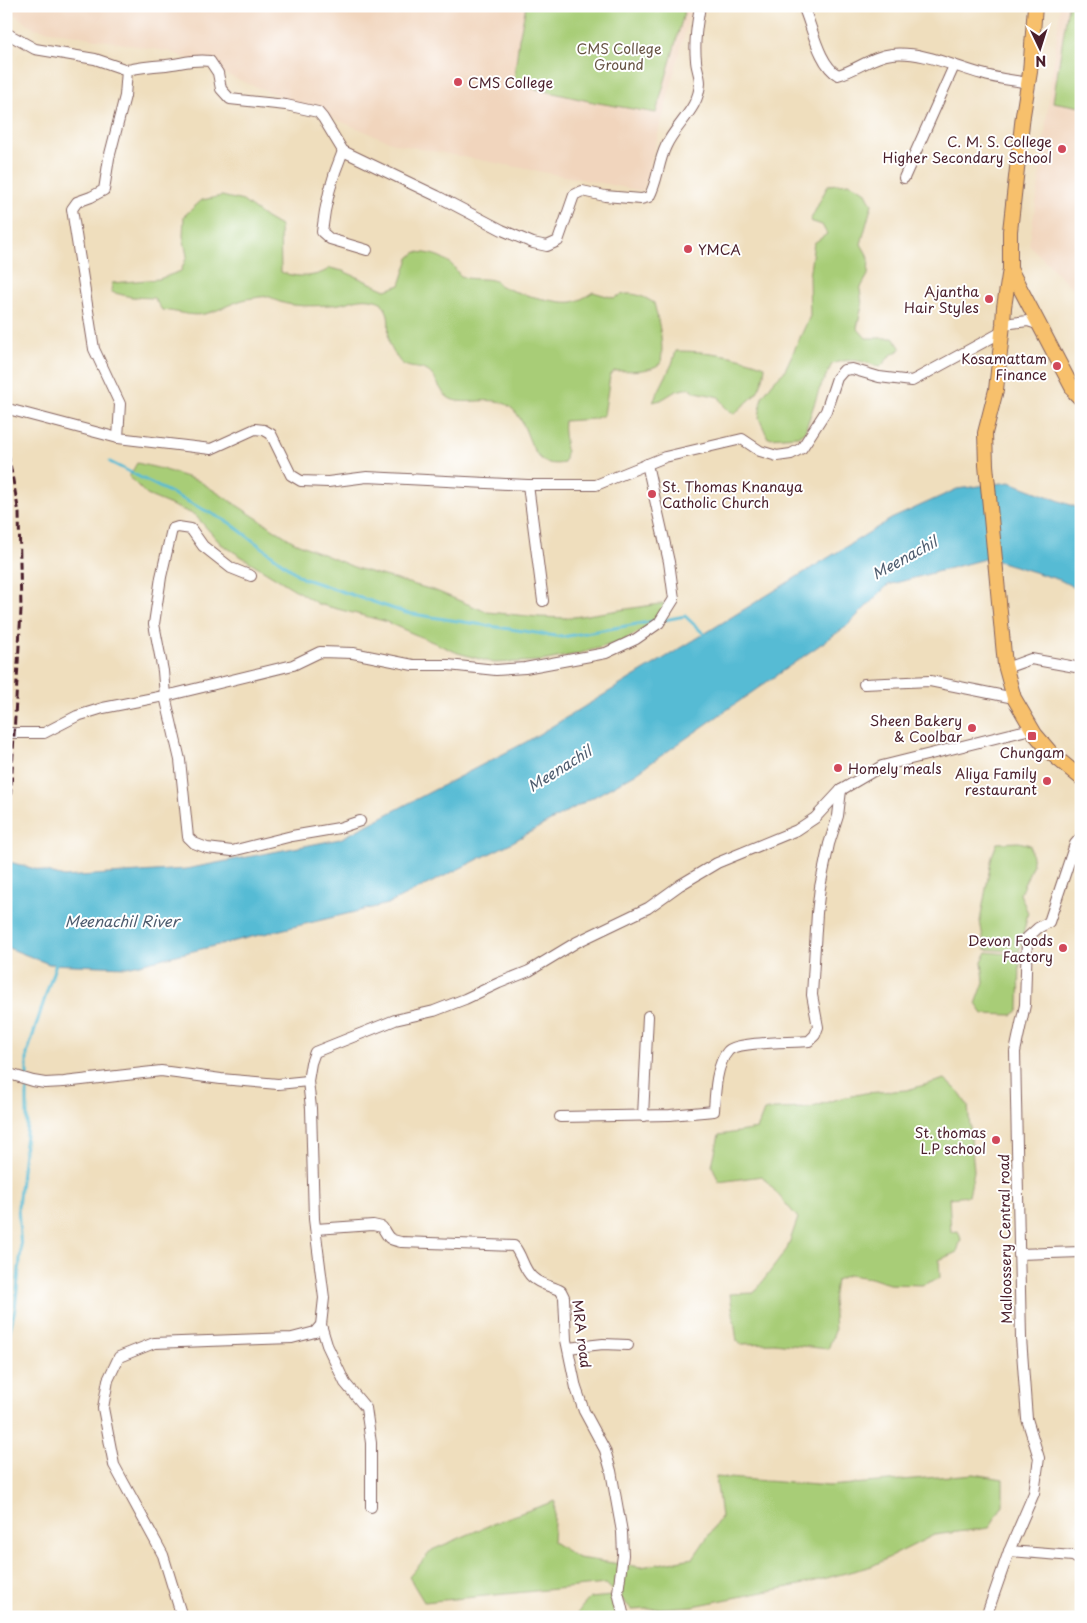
<svg xmlns="http://www.w3.org/2000/svg" width="1087" height="1623" font-family="'Playpen Sans',sans-serif">
<style>
.built{fill:#f1d5bd}
.green{fill:#a8cd77;stroke:#797651}
.water{fill:#56bbd4;stroke:#506d80}
.lines{fill:none;stroke-linecap:round;stroke-linejoin:round}
.stream{stroke:#56bbd4;stroke-width:3}
.minor-casing{stroke:#84625e;stroke-width:12}
.major-casing{stroke:#84625e;stroke-width:16}
.minor{stroke:#fff;stroke-width:10}
.major{stroke:#f7c06c;stroke-width:14}
.rail{stroke:#4a1f2b;stroke-width:3;stroke-dasharray:8 4;stroke-linecap:butt}
.poi-dot{fill:#d1495b;stroke:#fff;stroke-width:2}
.labels{text-anchor:middle;dominant-baseline:central;stroke-width:4;stroke-linejoin:round;paint-order:stroke}
.park-label{font-size:14px;fill:#665342;stroke:#fff}
.poi-label{font-size:14px;fill:#4a1f2b;stroke:#fff;text-anchor:end}
.street-label{font-size:14px;fill:#4a1f2b;stroke:#fff}
.water-label{font-size:15px;font-style:italic;fill:#4f5d6f;stroke:#fff}
</style>
<rect width="100%" height="100%" fill="#fff"/>
<filter id="ink" filterUnits="userSpaceOnUse"><feTurbulence type="fractalNoise" baseFrequency=".02" numOctaves="2"/><feDisplacementMap in="SourceGraphic" scale="10" xChannelSelector="R" yChannelSelector="G"/><feConvolveMatrix kernelMatrix="1 2 1 2 8 2 1 2 1" color-interpolation-filters="sRGB"/></filter>
<filter id="wash" filterUnits="userSpaceOnUse"><feTurbulence type="fractalNoise" baseFrequency=".0096" numOctaves="4" result="noise"/><feDisplacementMap in="SourceGraphic" scale="20" xChannelSelector="R" yChannelSelector="G"/><feGaussianBlur stdDeviation="1.12" result="paint"/><feColorMatrix in="noise" values="0 0 0 0 0 0 0 0 0 0 0 0 0 0 0 0 0 1.4 0 .05"/><feComposite in="paint" operator="in"/></filter>
<g filter="url(#wash)">
<rect width="100%" height="100%" fill="#efdebd"/>
<!-- built -->
<g class="built">
<polygon points="6,6 692,6 643,191 396,144 171,52 34,28 6,9"/>
<polygon points="1060,6 1081,6 1081,294 1077,293 1029,245 1038,191"/>
</g>
<!-- green -->
<g class="green">
<polygon points="526,6 686,6 656,113 593,102 518,85 514,80 519,39"/>
<polygon points="1068,6 1081,6 1081,107 1053,102"/>
<path d="M 849,183 L 865,191 L 872,204 L 861,244 L 869,258 L 868,275 L 860,289 L 862,305 L 857,328 L 866,338 L 894,338 L 901,349 L 891,355 L 880,367 C 861,361 852,357 832,364 L 819,390 L 805,431 L 798,436 L 768,438 L 759,418 L 762,397 L 774,381 L 784,372 L 810,316 L 809,277 L 814,243 L 827,234 L 822,225 L 810,221 L 828,185 Z"/>
<path d="M 222,196 L 243,201 L 266,218 L 280,226 L 281,272 C 296,278 317,278 330,268 L 343,271 L 386,290 L 400,285 L 409,258 L 416,252 C 429,253 441,255 451,264 C 455,267 457,273 461,276 C 471,281 487,277 495,281 C 497,282 499,285 501,286 C 514,293 558,304 572,302 C 579,301 587,296 593,292 L 614,298 C 628,290 642,295 654,303 C 659,324 664,342 661,363 C 649,373 630,370 614,371 L 610,376 L 604,415 L 594,419 L 564,421 C 562,436 569,448 564,463 C 525,471 534,424 509,406 C 493,395 471,405 453,400 C 441,396 439,382 431,374 C 422,364 406,372 398,359 C 395,355 390,347 389,342 C 387,334 390,324 388,315 C 387,311 384,306 381,302 C 358,293 350,305 329,305 C 314,306 294,307 280,302 C 276,301 273,298 270,297 C 265,296 259,297 254,298 C 236,299 221,311 204,314 C 191,317 176,311 162,310 L 154,298 L 131,297 L 111,292 L 112,283 L 159,279 L 181,271 L 187,256 L 183,236 L 184,216 L 202,200 Z"/>
<path d="M 676,351 C 707,351 736,355 765,366 C 764,377 761,389 753,397 C 747,403 740,408 734,414 L 726,409 L 719,397 L 696,392 L 689,388 L 676,391 L 661,400 L 653,402 L 672,364 Z"/>
<polygon points="137,463 162,469 199,481 294,542 356,568 436,591 487,612 538,617 567,618 666,603 658,622 620,642 577,654 542,661 494,663 458,653 384,621 318,604 221,544 195,515 147,495 129,477"/>
<polygon points="1019,842 1030,845 1033,864 1020,894 1028,913 1019,952 985,949 980,921 992,856 997,843"/>
<polygon points="987,952 1020,955 1019,1010 1012,1015 983,1014 976,1004 984,982 982,961"/>
<polygon points="945,1079 958,1091 968,1106 974,1171 969,1196 949,1198 951,1232 958,1231 961,1239 957,1252 939,1260 940,1278 922,1285 889,1284 871,1278 848,1275 836,1280 833,1301 835,1331 828,1349 774,1343 742,1344 737,1341 730,1294 754,1293 787,1249 798,1218 762,1176 719,1182 712,1165 719,1135 757,1129 764,1111 774,1109 810,1108 837,1099 865,1093 907,1090"/>
<polygon points="974,1474 1003,1479 1003,1505 989,1528 934,1535 872,1566 804,1584 693,1606 632,1610 623,1600 606,1584 424,1602 409,1577 432,1550 504,1519 555,1501 553,1542 578,1558 641,1567 693,1558 721,1517 716,1477 829,1486"/>
<polygon points="612,1596 620,1617 576,1617 581,1608 590,1598"/>
</g>
<!-- water -->
<polygon class="water" points="1010,482 1081,509 1081,591 1060,580 988,558 888,585 847,626 635,774 507,845 388,904 127,967 49,964 6,947 6,861 64,877 186,869 340,839 526,742 704,634 891,519 957,489"/>
<g class="lines">
<!-- stream -->
<g class="stream">
<polyline points="110,462 230,523 302,578 406,613 562,637 655,621"/>
<polyline points="664,620 685,616 704,634"/>
<polyline points="6,1346 15,1309 21,1250 18,1207 27,1125 27,1054 57,960"/>
</g>
</g>
</g>
<g filter="url(#ink)">
<g class="lines">
<!-- minor casing -->
<g class="minor-casing">
<g id="minor">
<path d="M 803,6 C 812,26 819,65 838,75 C 857,70 872,56 892,54 C 922,51 953,66 982,74 C 997,79 1013,80 1028,83"/>
<polyline points="6,33 35,49 95,59 127,70 125,96 109,158 104,190 91,197 77,202 72,209 94,349 120,404 118,438 211,449 255,429 264,430 271,434 291,475 301,481 328,482 367,477 528,485 596,485 665,457 742,439 760,451 777,456 791,454 802,448 826,411 837,378 844,370 852,369 879,377 912,381 1002,332"/>
<path d="M 127,70 C 140,67 153,66 166,65 C 183,63 193,59 210,61 L 218,73 L 221,89 L 230,99 L 286,105 L 318,112 L 323,118 L 343,151 L 437,196 L 502,230 L 533,243 L 547,246 L 558,241 L 574,195 L 582,191 L 605,196 L 641,199 L 649,197 C 658,181 658,162 666,146 C 676,124 699,109 700,83 C 700,75 696,67 696,60 C 694,42 697,24 700,6"/>
<path d="M 343,151 C 332,177 325,203 322,232 L 330,239 L 367,250"/>
<polyline points="904,178 954,66"/>
<polyline points="1003,324 1028,321 1040,325"/>
<polyline points="8,409 118,438"/>
<polyline points="528,485 543,601"/>
<polyline points="251,576 231,568 203,546 191,529 178,527 172,529 161,577 154,624 163,671 165,696 180,760 188,837 194,843 207,848 232,851 292,836 339,828 360,821"/>
<polyline points="1006,668 1031,659 1081,668"/>
<polyline points="864,684 930,681 1014,698"/>
<polyline points="6,733 44,733 77,716 103,708 174,694 293,665 320,652 353,653 413,665 448,665 496,670 525,668 606,653 636,639 659,623 674,599 669,562 647,464"/>
<polyline points="6,1073 33,1081 45,1083 64,1082 161,1071 221,1079 278,1084 308,1081 311,1063 315,1052 395,1020 434,1011 465,999 499,983 529,971 577,942 648,908 680,885 717,863 797,830 815,818 841,790 882,766 1031,729"/>
<polyline points="643,1116 648,1016"/>
<path d="M 560,1117 L 670,1115 L 714,1111 C 715,1094 716,1064 728,1051 C 736,1041 794,1043 809,1041 L 815,1035 L 818,1027 L 812,995 L 817,913 L 820,887 L 829,844 L 838,816 L 841,790"/>
<path d="M 316,1229 L 373,1225 L 382,1227 C 389,1238 387,1239 401,1242 L 514,1246 C 522,1255 523,1269 532,1277 C 540,1285 552,1286 561,1291 L 564,1297 L 566,1340 L 576,1388 L 584,1411 L 605,1450 L 611,1471 L 622,1532 L 623,1555 L 618,1592 L 624,1617"/>
<polyline points="1019,1254 1081,1252"/>
<polyline points="321,1325 327,1345 345,1383 366,1408 371,1443 371,1507"/>
<polyline points="568,1348 603,1344 628,1345"/>
<polyline points="1009,1551 1073,1556 1081,1561"/>
<polyline points="182,1617 163,1555 114,1465 103,1408 108,1380 119,1357 154,1343 292,1338 315,1332 321,1325 324,1298 314,1219 311,1108 308,1081"/>
<polyline points="986,1617 1009,1551 1034,1493 1039,1458 1027,1419 1021,1338 1015,1052 1025,1005 1027,938 1038,928 1049,922 1075,844 1081,837"/>
</g>
</g>
<!-- major casing -->
<g class="major-casing">
<g id="major">
<polyline points="1035,6 1030,72 1023,115 1010,231 1010,269 1004,307 1003,324 996,390 985,433 986,465 1005,665 1014,698 1035,734 1052,754 1081,778"/>
<polyline points="1010,269 1075,393 1081,399"/>
</g>
</g>
<!-- minor -->
<use href="#minor" class="minor"/>
<!-- major -->
<use href="#major" class="major"/>
<!-- rail -->
<g class="rail">
<polyline points="6,442 19,513 21,610 6,877"/>
<polyline points="6,732 9,685"/>
</g>
</g>
</g>
<!-- markers -->
<g class="poi-dot">
<circle cx="458" cy="82" r="5"/>
<circle cx="1062" cy="149" r="5"/>
<circle cx="688" cy="249" r="5"/>
<circle cx="989" cy="299" r="5"/>
<circle cx="1057" cy="366" r="5"/>
<circle cx="652" cy="494" r="5"/>
<circle cx="972" cy="728" r="5"/>
<rect x="1027" y="731" width="10" height="10" rx="2.5"/>
<circle cx="838" cy="768" r="5"/>
<circle cx="1047" cy="781" r="5"/>
<circle cx="1063" cy="948" r="5"/>
<circle cx="996" cy="1140" r="5"/>
</g>
<g class="labels">
<!-- park labels -->
<g class="park-label">
<text x="619" y="48">CMS College<tspan x="619" dy="16">Ground</tspan></text>
</g>
<!-- poi labels -->
<g class="poi-label">
<text x="468" y="82" text-anchor="start">CMS College</text>
<text x="1052" y="141">C. M. S. College<tspan x="1052" dy="16">Higher Secondary School</tspan></text>
<text x="698" y="249" text-anchor="start">YMCA</text>
<text x="979" y="291">Ajantha<tspan x="979" dy="16">Hair Styles</tspan></text>
<text x="1047" y="358">Kosamattam<tspan x="1047" dy="16">Finance</tspan></text>
<text x="662" y="486" text-anchor="start">St. Thomas Knanaya<tspan x="662" dy="16">Catholic Church</tspan></text>
<text x="962" y="720">Sheen Bakery<tspan x="962" dy="16">&amp; Coolbar</tspan></text>
<text x="1032" y="752" text-anchor="middle">Chungam</text>
<text x="848" y="768" text-anchor="start">Homely meals</text>
<text x="1037" y="773">Aliya Family<tspan x="1037" dy="16">restaurant</tspan></text>
<text x="1053" y="940">Devon Foods<tspan x="1053" dy="16">Factory</tspan></text>
<text x="986" y="1132">St. thomas<tspan x="986" dy="16">L.P school</tspan></text>
</g>
<!-- street labels -->
<g class="street-label">
<text transform="translate(1005 1239) rotate(-91)">Malloossery Central road</text>
<text transform="translate(582 1334) rotate(83)">MRA road</text>
</g>
<!-- water labels -->
<g class="water-label">
<text transform="translate(904 557) rotate(-29)">Meenachil</text>
<text transform="translate(559 768) rotate(-32)">Meenachil</text>
<text x="122" y="920">Meenachil River</text>
</g>
</g>
<!-- margin -->
<rect width="1087" height="1623" fill="none" stroke="#fff" stroke-width="25"/>
<!-- north arrow -->
<g transform="translate(1040 48) rotate(176)" stroke="#ffffff" stroke-width="4" paint-order="stroke">
<path d="M0-4L9 19L0 12L-9 19Z" fill="#4a1f2b"/>
<text y="-8" font-size="14" font-weight="bold" text-anchor="middle" fill="#4a1f2b">N</text>
</g>
</svg>
